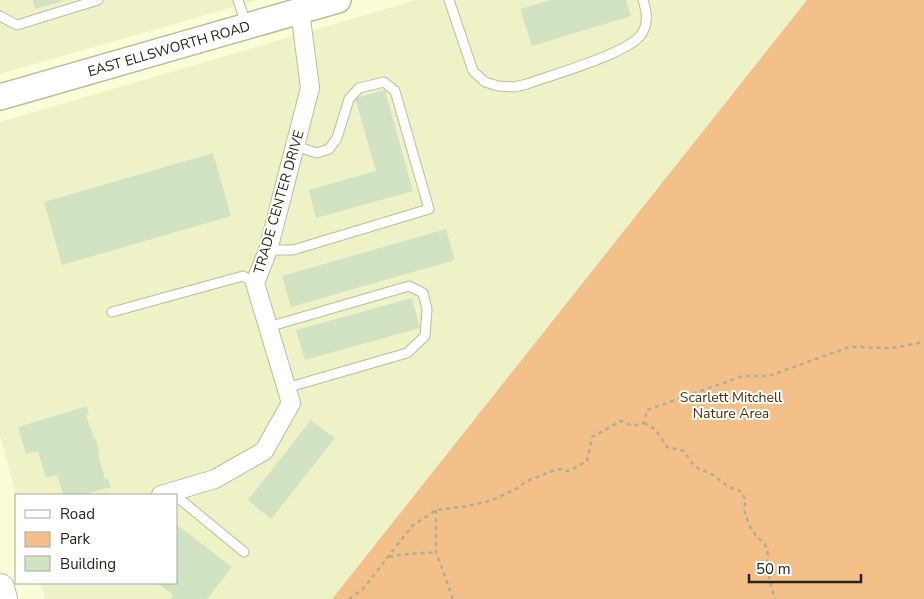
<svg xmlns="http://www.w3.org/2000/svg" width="924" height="599" font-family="'Nunito Sans',sans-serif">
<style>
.built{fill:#eff2c6}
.green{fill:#f4c089}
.building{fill:#d1e3c3}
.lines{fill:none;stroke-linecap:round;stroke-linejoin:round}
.lane-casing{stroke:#bbbd9b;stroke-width:11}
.street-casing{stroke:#bbbd9b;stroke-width:20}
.secondary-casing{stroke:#bbbd9b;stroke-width:28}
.highway-casing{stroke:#bbbd9b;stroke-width:30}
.path{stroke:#aeaf94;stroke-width:2.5;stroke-dasharray:4 4;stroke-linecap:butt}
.lane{stroke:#fff;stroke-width:9}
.street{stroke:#fff;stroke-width:18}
.secondary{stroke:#fff;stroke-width:25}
.highway{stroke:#fff;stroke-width:28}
.labels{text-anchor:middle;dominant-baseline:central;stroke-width:4;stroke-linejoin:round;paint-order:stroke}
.street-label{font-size:14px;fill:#242417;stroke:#fff}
.park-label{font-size:14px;fill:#4f2d00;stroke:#fff}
</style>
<rect width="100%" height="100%" fill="#fbfdd9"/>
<!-- built -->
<g class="built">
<polygon points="0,0 258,0 0,74"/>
<polygon points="416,0 807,0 332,599 45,599 41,583 176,583 176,495 16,495 0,436 0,122"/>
</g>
<!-- green -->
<polygon class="green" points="807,0 924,0 924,599 332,599"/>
<!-- building -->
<g class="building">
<polygon points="33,0 63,0 64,1 35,9"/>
<polygon points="551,0 626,0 631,16 532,46 520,9"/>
<polygon points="385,90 413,191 316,218 309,190 376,171 355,98"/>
<polygon points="213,153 231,216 62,265 44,202"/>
<polygon points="446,229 455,260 291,307 282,276"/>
<polygon points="412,298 420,328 305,360 296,330"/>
<polygon points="87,406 89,414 86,415 94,439 96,439 100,454 98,455 105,479 108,478 111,487 82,495 63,495 57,475 46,478 38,451 26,454 18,427"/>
<polygon points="311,420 335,438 271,519 248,500"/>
<polygon points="176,524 232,567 207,599 170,599 173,595 158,583 176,583"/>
</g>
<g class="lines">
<!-- lane casing -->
<g class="lane-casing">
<g id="lane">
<polyline points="238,0 246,24"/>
<path d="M 449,0 L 473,71 L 485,82 L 498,86 L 514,87 L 527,84 C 552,75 625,54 640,36 C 649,25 647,13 643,0"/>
<polyline points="0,16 17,25 98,0"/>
<polyline points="268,250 293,250 429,209 395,91 384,82 359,88 349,99 337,138 329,149 317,153 295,146"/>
<polyline points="112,312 243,276 255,283"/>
<polyline points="268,327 409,286 423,293 427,309 425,336 407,353 286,388"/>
<polyline points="176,496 244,552"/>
</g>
</g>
<!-- street casing -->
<g class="street-casing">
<polyline id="street" points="161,495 215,479 264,451 291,403 255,283 268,250 310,88 300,11"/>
</g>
<!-- secondary casing -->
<g class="secondary-casing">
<polyline id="secondary" points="0,97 338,0"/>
</g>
<!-- highway casing -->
<g class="highway-casing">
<polyline id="highway" points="0,588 3,599"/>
</g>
<!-- path -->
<g class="path">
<polyline points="644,423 655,429 667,447 684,451 692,463 700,470 709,472 729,487 740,491 746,500 744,509 749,525 757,537 765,544 768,554 767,561 770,582 775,599"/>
<polyline points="436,510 436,552 453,599"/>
<path d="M 389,557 C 404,553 420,554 436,552"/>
<polyline points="349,599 363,589 412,526 436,510 467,506 490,501 518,488 525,482 557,469 569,471 587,461 592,437 621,421 633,426 644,423 647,410 743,376 769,376 849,347 892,348 924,342"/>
</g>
<!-- lane -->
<use href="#lane" class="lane"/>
<!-- street -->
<use href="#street" class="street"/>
<!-- secondary -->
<use href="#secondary" class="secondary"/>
<!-- highway -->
<use href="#highway" class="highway"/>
</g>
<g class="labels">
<!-- street labels -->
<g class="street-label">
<text transform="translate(169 49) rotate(-16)">EAST ELLSWORTH ROAD</text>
<text transform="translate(279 202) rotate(-74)">TRADE CENTER DRIVE</text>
</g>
<!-- park labels -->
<g class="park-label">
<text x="731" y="397">Scarlett Mitchell<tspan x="731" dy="16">Nature Area</tspan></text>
</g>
</g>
<!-- legend -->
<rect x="15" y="494" width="162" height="90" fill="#ffffff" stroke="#a7a7a2"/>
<rect x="25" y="510" width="25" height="8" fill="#ffffff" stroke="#a7a7a2"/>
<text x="60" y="519" font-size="15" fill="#242417">Road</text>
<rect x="25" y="532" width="25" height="15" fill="#f4c089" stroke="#a7a7a2"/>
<text x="60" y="544" font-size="15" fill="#242417">Park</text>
<rect x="25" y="556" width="25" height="15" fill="#d1e3c3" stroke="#a7a7a2"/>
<text x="60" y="569" font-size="15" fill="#242417">Building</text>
<!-- scale -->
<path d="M749 574v8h112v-8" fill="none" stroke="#242417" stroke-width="2.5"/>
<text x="756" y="574" font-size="15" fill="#242417" stroke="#ffffff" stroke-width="4" paint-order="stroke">50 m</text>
</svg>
